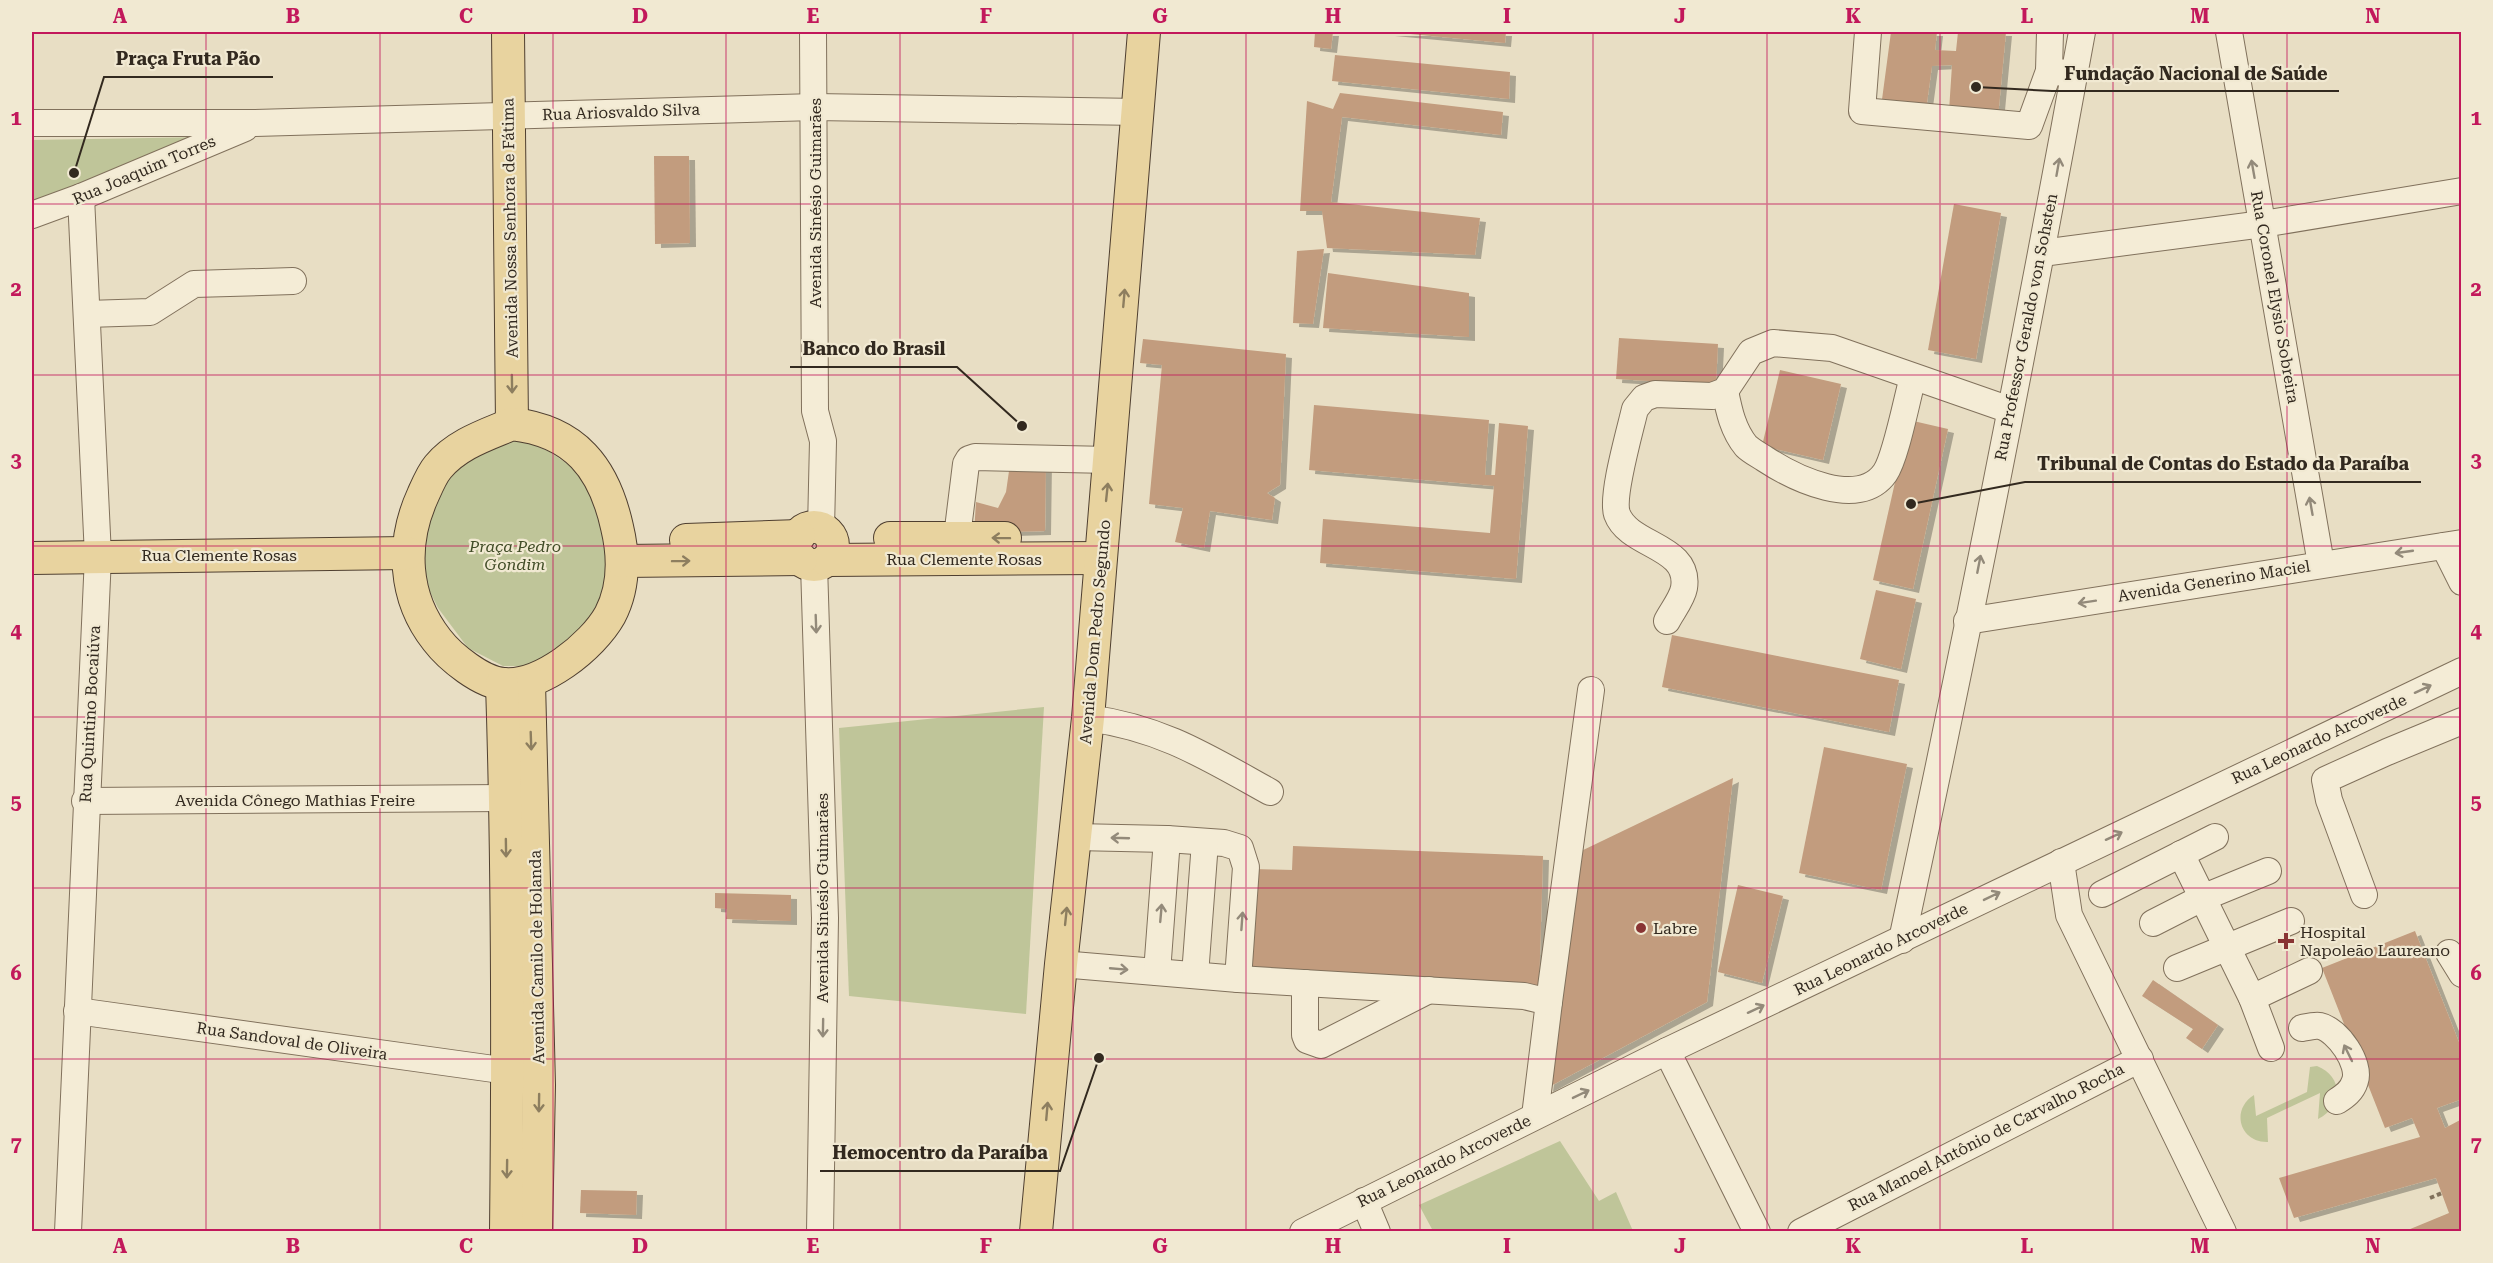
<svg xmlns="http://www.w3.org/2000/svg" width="2493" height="1263" font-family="'Roboto Serif',serif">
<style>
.green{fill:#bfc599}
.building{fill:#c29c7e;filter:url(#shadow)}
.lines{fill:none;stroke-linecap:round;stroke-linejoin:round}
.minor-casing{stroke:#81715c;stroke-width:28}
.major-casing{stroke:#4f3f30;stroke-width:34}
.path{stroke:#81715c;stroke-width:4;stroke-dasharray:4.5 3;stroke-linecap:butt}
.minor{stroke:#f4ecd6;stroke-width:26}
.major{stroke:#e8d39f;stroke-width:32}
.oneway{stroke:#938a7a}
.oneway2{stroke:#8d7e5f}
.grid{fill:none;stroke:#c2185b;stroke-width:1.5;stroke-opacity:0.55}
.poi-dot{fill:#893433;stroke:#f1e9d2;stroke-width:2}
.labels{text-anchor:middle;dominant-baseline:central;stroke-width:4.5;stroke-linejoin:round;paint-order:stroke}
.street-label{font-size:16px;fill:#32291f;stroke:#f1e9d2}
.park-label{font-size:16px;font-style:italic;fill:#424d28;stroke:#f1e9d2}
.poi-label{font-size:16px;fill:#32291f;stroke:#f1e9d2;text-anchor:start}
.leader{fill:none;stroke:#32291f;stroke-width:2}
.callout-dot{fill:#32291f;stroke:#f1e9d2;stroke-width:2}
.callout-label{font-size:18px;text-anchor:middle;font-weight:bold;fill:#32291f;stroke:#f1e9d2;stroke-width:4.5;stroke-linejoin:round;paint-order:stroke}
.neatline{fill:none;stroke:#c2185b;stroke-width:2}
.grid-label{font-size:20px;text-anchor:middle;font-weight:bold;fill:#c2185b}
</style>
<defs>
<filter id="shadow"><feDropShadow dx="6" dy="4" stdDeviation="0" flood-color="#0004"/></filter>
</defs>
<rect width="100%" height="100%" fill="#e8dec4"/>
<!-- green -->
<g class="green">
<polygon points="208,137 32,205 32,140"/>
<polygon points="521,439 550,452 572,467 590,490 607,538 611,585 593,627 536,666 503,666 468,648 438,608 421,574 423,527 438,482 473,447"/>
<polygon points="1044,707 1026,1014 849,996 839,728"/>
<path d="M 2317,1066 C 2343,1076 2344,1106 2318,1119 L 2320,1093 L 2267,1118 L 2268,1142 C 2240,1143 2230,1110 2254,1095 L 2256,1116 L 2307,1092 L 2310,1067 Z"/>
<polygon points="1560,1141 1599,1201 1616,1192 1633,1231 1433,1231 1419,1205"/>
</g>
<!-- building -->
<g class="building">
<polygon points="1315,32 1333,32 1331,49 1314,47"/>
<polygon points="1389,32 1506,32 1505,43"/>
<polygon points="1891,32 1937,32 1935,50 1956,51 1958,32 2006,32 1998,117 1949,111 1952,65 1932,66 1926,110 1881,107"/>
<polygon points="1335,55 1510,72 1509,99 1332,81"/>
<polygon points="1340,93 1503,112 1501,135 1342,117 1331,202 1480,218 1475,255 1327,248 1322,211 1300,211 1307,101 1333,109"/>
<polygon points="654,156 689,156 690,243 655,244"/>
<polygon points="1954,204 2001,213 1976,359 1928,350"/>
<polygon points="1324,249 1313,324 1293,323 1297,251"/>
<polygon points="1328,273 1469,293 1469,337 1323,328"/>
<polygon points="1619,338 1718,344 1716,385 1616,379"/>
<polygon points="1143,339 1286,354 1280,485 1267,493 1275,498 1272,520 1210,511 1204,548 1175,542 1183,508 1149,504 1162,365 1140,363"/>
<polygon points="1780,370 1841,384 1823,460 1762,446"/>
<polygon points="1314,405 1489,420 1485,475 1495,475 1499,423 1528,426 1516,579 1320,563 1323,519 1490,533 1494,486 1309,470"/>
<polygon points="1909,420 1948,429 1913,589 1873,580"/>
<polygon points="1046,459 1045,531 974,533 976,502 998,508 1006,492 1010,464"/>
<polygon points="1876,590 1916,599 1901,669 1860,659"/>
<polygon points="1672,635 1899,680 1889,732 1662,687"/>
<polygon points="1824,747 1907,764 1881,890 1799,873"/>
<polygon points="1733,778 1707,1002 1547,1088 1577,853"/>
<polygon points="1293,846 1543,856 1539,989 1248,978 1252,869 1292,870"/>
<polygon points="1738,885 1783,896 1762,983 1718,972"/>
<polygon points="715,893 791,895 791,921 726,919 727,909 715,908"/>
<polygon points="2415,931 2462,1050 2462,1099 2437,1108 2445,1128 2462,1119 2462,1232 2403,1232 2449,1213 2436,1178 2294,1218 2279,1178 2420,1137 2412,1118 2385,1128 2322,968"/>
<polygon points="2153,980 2218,1025 2202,1049 2186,1038 2193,1029 2142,996"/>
<polygon points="581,1190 637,1191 636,1215 580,1213"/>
</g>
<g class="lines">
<!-- minor casing -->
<g class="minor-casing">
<g id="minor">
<polyline points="813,32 815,411 823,441 821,529"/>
<polyline points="1868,32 1862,111 2029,126 2049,71"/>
<polyline points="2050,32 2049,71 2065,73"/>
<polyline points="2229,32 2321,564"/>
<polyline points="32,123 255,123 815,107 1139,112"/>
<polyline points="32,215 81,197 245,128"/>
<polyline points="2042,253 2263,224 2462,191"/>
<polyline points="87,314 150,312 194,284 293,281"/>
<path d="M 1725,391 C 1729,411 1733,430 1746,446 C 1751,451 1759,455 1765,459 C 1794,478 1859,510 1885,473 C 1896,457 1907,398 1913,377"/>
<polyline points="957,537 966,464 969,459 975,457 1110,460"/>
<polyline points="2444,546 2462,582"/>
<polyline points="814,565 825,918 820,1232"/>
<path d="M 1667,621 C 1672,611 1682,599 1684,588 C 1691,545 1629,547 1617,514 C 1611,496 1630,431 1635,409 L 1644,398 L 1655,394 L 1712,396 L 1725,391 L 1751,352 L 1773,343 L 1832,348 L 2010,410"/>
<polyline points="1967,621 2462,543"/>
<path d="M 1088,718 C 1162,728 1207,757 1270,792"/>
<polyline points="85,801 505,798"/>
<polyline points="1075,837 1167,839 1224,843 1240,848 1246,867 1238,979"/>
<polyline points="2181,854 2252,998 2271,1048"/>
<polyline points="2061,862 2069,915 2223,1232"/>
<polyline points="2102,894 2215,837"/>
<polyline points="2364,895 2329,800 2325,780 2387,752 2462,721"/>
<polyline points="2153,923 2202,898 2268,871"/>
<path d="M 1902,940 C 1967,638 2027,335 2082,32"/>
<polyline points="2449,953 2462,974"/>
<polyline points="1061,964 1238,979 1524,996 1549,1002 1535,1116"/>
<polyline points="2177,968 2291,921"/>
<polyline points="1157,972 1167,839"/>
<polyline points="1195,975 1205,842"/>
<polyline points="1305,983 1305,1035 1307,1040 1321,1045 1429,990"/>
<polyline points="2252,998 2309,971"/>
<polyline points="1549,1002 1591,690"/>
<polyline points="77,1011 508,1071"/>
<path d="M 2302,1028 C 2307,1027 2315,1025 2320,1026 C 2338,1030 2361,1064 2355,1081 C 2352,1091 2345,1096 2337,1101"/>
<polyline points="1667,1051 1757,1232"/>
<polyline points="1364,1201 1377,1232"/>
<polyline points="68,1232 98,556 81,197"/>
<polyline points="1303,1232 1667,1051 2462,671"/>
<polyline points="1801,1232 2140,1059"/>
</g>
</g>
<!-- major casing -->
<g class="major-casing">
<g id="major">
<polyline points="508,32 512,424"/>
<path d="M 512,424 C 575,431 604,468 617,527 C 624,556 624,588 610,615 C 592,647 541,687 504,684 C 482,683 450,657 437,640 C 403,597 401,543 423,495 C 427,486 432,474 438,467 C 457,444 486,435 512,424 Z"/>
<circle cx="814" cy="546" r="19"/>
<polyline points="890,538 1005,538"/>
<polyline points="686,540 799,536"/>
<polyline points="32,558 407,553"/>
<polyline points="827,560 1100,558"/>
<polyline points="622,561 801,559"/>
<polyline points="529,682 539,1085 536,1232"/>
<path d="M 502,684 C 508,867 508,1049 506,1232"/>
<polyline points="1036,1232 1061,964 1088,718 1144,32"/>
</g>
</g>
<!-- path -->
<polyline class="path" points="2430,1198 2442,1193"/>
<!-- minor -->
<use href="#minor" class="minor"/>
<!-- major -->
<use href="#major" class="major"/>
</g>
<!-- one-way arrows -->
<defs><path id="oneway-shaft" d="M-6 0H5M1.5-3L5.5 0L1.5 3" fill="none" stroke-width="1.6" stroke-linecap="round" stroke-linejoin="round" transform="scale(1.5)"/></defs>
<g class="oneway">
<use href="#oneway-shaft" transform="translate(2058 167) rotate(-80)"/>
<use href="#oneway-shaft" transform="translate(2253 169) rotate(-100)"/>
<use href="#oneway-shaft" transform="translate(2311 506) rotate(-100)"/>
<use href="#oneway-shaft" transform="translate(2404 552) rotate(172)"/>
<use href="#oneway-shaft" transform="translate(1979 564) rotate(-79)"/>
<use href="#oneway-shaft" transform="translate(2087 602) rotate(171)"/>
<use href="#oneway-shaft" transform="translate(816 624) rotate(88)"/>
<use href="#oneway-shaft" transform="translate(2423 689) rotate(-25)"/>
<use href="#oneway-shaft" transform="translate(2114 836) rotate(-25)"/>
<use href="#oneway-shaft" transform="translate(1120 838) rotate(-178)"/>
<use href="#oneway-shaft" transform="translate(1992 896) rotate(-26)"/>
<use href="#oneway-shaft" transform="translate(1161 913) rotate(-85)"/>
<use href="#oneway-shaft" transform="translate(1242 921) rotate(-86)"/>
<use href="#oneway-shaft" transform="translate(1119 969) rotate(5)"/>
<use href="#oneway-shaft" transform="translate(1756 1009) rotate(-25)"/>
<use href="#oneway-shaft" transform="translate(823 1028) rotate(91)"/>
<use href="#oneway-shaft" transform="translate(2348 1053) rotate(-116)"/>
<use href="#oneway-shaft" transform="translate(1581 1094) rotate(-26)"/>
</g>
<g class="oneway2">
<use href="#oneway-shaft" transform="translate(1124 298) rotate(-85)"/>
<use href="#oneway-shaft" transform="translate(512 384) rotate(89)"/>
<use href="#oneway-shaft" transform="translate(1107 492) rotate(-84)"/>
<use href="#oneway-shaft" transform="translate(1001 538) rotate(-179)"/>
<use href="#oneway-shaft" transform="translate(681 561) rotate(-1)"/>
<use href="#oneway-shaft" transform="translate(531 741) rotate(88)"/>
<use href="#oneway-shaft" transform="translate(506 848) rotate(89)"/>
<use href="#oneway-shaft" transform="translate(1066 916) rotate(-84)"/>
<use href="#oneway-shaft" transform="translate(539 1103) rotate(91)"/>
<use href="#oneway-shaft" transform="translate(1047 1111) rotate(-85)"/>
<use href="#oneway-shaft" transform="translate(507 1169) rotate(91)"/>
</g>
<!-- grid -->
<path class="grid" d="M 206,32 L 206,1232M 380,32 L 380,1232M 553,32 L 553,1232M 726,32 L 726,1232M 900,32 L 900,1232M 1073,32 L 1073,1232M 1246,32 L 1246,1232M 1420,32 L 1420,1232M 1593,32 L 1593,1232M 1767,32 L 1767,1232M 1940,32 L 1940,1232M 2113,32 L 2113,1232M 2287,32 L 2287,1232M 32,204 L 2462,204M 32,375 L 2462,375M 32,546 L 2462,546M 32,717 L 2462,717M 32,888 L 2462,888M 32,1059 L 2462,1059"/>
<!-- markers -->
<g class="poi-dot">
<circle cx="1641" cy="928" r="6"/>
<path d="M2283 932h6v6h6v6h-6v6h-6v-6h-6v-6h6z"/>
</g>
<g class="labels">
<!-- street labels -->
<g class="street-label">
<text transform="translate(621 112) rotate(-2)">Rua Ariosvaldo Silva</text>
<text transform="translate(144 170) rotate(-23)">Rua Joaquim Torres</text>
<text transform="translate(815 203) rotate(-90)">Avenida Sinésio Guimarães</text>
<text transform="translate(510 228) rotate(-91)">Avenida Nossa Senhora de Fátima</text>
<text transform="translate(2275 297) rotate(80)">Rua Coronel Elysio Sobreira</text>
<text transform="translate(2026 327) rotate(-79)">Rua Professor Geraldo von Sohsten</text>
<text x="219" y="555">Rua Clemente Rosas</text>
<text x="964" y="559">Rua Clemente Rosas</text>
<text transform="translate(2214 581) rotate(-9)">Avenida Generino Maciel</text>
<text transform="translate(1095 632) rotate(-85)">Avenida Dom Pedro Segundo</text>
<text transform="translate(90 714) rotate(-87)">Rua Quintino Bocaiúva</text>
<text transform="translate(2319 739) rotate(-25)">Rua Leonardo Arcoverde</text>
<text x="295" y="800">Avenida Cônego Mathias Freire</text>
<text transform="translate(822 898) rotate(-90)">Avenida Sinésio Guimarães</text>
<text transform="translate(1881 949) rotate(-26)">Rua Leonardo Arcoverde</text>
<text transform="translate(537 957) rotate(-91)">Avenida Camilo de Holanda</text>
<text transform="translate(292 1041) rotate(8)">Rua Sandoval de Oliveira</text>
<text transform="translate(1986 1137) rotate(-27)">Rua Manoel Antônio de Carvalho Rocha</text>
<text transform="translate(1444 1161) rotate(-26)">Rua Leonardo Arcoverde</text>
</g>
<!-- park labels -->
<g class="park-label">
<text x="515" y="546">Praça Pedro<tspan x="515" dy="18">Gondim</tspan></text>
</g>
<!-- poi labels -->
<g class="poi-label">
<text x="1653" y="928">Labre</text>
<text x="2300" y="932">Hospital<tspan x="2300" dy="18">Napoleão Laureano</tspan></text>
</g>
</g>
<!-- callouts -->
<path class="leader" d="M74 173L104 77H273M1976 87L2052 91H2339M1022 426L957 367H790M1911 504L2025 482H2421M1099 1058L1060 1171H820"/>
<g class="callout-dot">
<circle cx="74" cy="173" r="6"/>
<circle cx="1976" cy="87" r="6"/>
<circle cx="1022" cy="426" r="6"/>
<circle cx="1911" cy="504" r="6"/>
<circle cx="1099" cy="1058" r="6"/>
</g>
<g class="callout-label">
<text x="188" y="65">Praça Fruta Pão</text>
<text x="2196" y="80">Fundação Nacional de Saúde</text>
<text x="874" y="355">Banco do Brasil</text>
<text x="2223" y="470">Tribunal de Contas do Estado da Paraíba</text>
<text x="940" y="1159">Hemocentro da Paraíba</text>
</g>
<!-- border -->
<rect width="2493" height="1263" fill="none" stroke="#f1e9d2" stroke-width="66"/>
<rect x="33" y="33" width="2427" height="1197" class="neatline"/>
<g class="grid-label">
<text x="120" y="23">A</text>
<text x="293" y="23">B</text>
<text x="466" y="23">C</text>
<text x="640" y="23">D</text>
<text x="813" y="23">E</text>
<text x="986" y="23">F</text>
<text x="1160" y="23">G</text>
<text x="1333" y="23">H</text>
<text x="1507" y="23">I</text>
<text x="1680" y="23">J</text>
<text x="1853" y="23">K</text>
<text x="2027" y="23">L</text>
<text x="2200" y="23">M</text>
<text x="2373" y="23">N</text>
<text x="16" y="125">1</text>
<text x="2476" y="125">1</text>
<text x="16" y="296">2</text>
<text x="2476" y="296">2</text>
<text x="16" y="467">3</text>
<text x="2476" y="467">3</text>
<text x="16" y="638">4</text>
<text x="2476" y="638">4</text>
<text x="16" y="809">5</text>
<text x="2476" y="809">5</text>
<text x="16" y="980">6</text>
<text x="2476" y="980">6</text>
<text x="16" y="1151">7</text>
<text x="2476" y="1151">7</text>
<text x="120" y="1253">A</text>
<text x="293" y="1253">B</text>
<text x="466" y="1253">C</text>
<text x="640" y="1253">D</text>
<text x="813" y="1253">E</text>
<text x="986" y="1253">F</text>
<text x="1160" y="1253">G</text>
<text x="1333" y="1253">H</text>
<text x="1507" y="1253">I</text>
<text x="1680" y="1253">J</text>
<text x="1853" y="1253">K</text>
<text x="2027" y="1253">L</text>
<text x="2200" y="1253">M</text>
<text x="2373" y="1253">N</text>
</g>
</svg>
